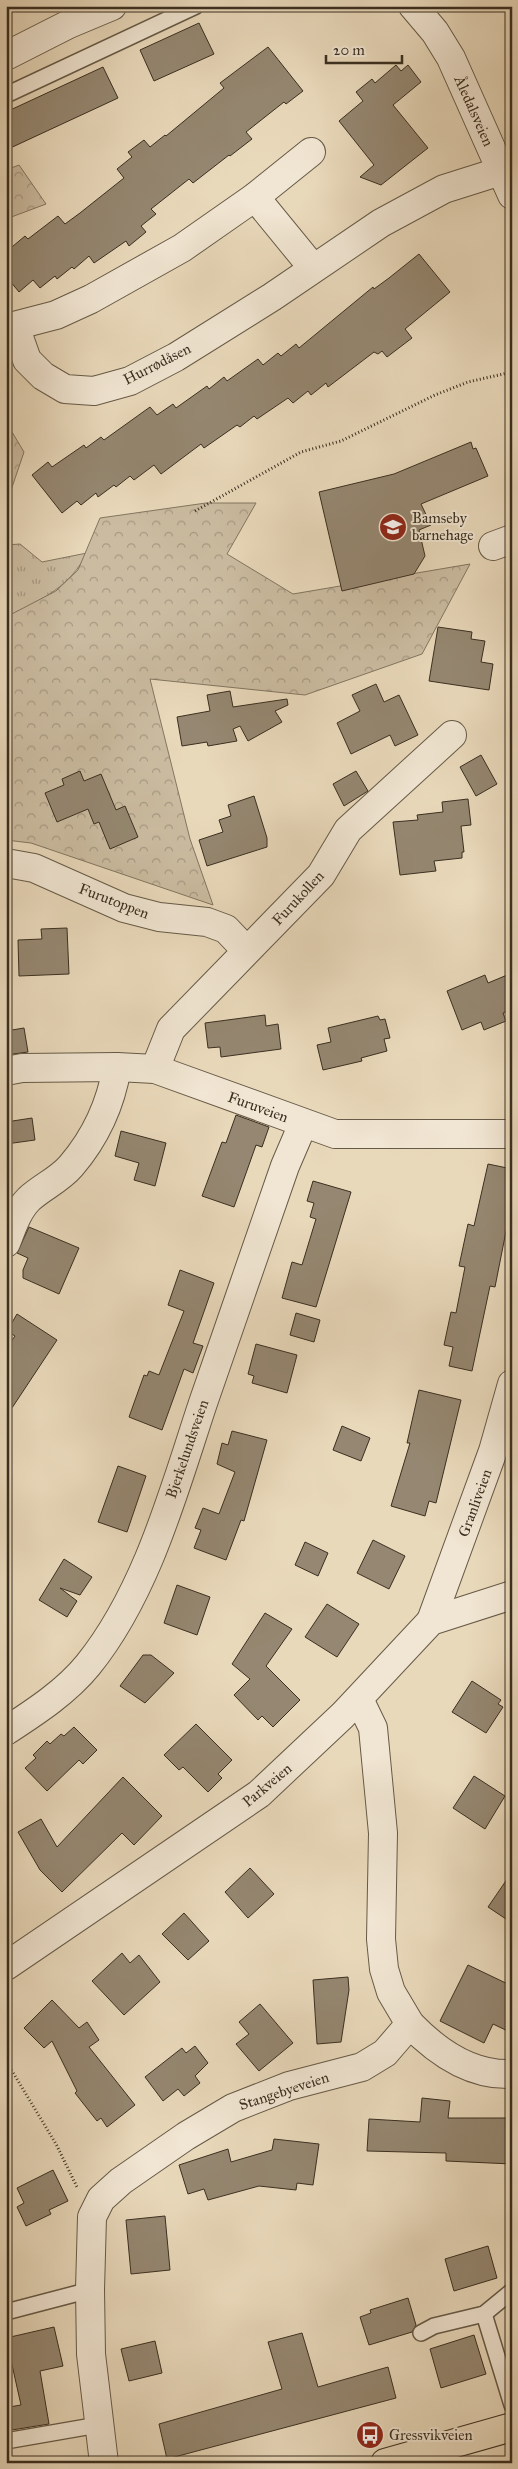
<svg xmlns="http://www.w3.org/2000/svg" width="518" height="2469" font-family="'IM FELL Great Primer',serif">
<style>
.grass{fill:url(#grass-tufts);stroke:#827660}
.forest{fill:url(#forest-crowns);stroke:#827660}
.building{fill:#958771;stroke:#3a2f20}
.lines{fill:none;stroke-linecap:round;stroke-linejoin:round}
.lane-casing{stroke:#665a47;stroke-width:18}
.street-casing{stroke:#665a47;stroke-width:30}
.primary-casing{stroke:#3a2f20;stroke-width:30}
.path{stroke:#3a2f20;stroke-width:3;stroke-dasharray:1 2.5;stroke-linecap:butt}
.lane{stroke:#f1e6d3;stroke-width:15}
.street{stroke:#f1e6d3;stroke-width:28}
.primary{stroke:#e9d9bb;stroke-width:28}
.labels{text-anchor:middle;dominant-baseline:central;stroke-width:4;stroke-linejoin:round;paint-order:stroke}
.street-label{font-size:15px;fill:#3a2f20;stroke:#f1e6d3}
.poi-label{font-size:15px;fill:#3a2f20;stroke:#f1e6d3;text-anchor:start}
</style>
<defs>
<pattern id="grass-tufts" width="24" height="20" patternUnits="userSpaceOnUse" patternTransform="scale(1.25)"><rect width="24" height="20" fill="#cbbca1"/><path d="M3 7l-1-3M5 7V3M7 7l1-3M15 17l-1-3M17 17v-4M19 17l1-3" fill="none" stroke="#a69983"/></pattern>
<pattern id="forest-crowns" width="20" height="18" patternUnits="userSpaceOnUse" patternTransform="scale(1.25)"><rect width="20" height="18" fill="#cbbca1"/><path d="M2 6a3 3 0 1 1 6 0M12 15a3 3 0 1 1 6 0" fill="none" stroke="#a69983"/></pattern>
</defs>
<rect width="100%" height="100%" fill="#e9d9bb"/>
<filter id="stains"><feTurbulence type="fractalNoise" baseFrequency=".004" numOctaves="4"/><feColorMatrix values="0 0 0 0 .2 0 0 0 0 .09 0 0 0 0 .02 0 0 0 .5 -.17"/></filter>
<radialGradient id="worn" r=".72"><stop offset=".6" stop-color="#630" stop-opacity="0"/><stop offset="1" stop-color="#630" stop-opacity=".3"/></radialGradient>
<!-- grass -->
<path class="grass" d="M 20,544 L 42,562 L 87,553 C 70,587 42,599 10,616 L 6,601 L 6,545 Z"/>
<!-- forest -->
<g class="forest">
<polygon points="19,165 46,204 6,219 6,170"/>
<polygon points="6,422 24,452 6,505"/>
<polygon points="206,503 256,503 227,554 293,594 470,564 422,654 305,695 150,679 190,839 213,905 31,843 6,840 6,617 56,591 78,570 100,518"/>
</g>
<!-- building -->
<g class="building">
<polygon points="199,23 214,54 154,81 140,50"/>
<polygon points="268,47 303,91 286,104 284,102 246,132 252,139 230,156 229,155 193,183 189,179 151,209 156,214 141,226 146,232 129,246 126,241 94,263 89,256 74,269 72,267 57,279 55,276 40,288 33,280 19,292 6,276 6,252 25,236 28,239 58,216 65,224 80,213 124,178 117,169 132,157 128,152 144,140 150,147 165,135 166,136 224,88 220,83"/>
<polygon points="396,65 401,71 408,65 421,82 393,105 428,148 381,185 360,177 374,165 339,121 363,101 356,92 372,79 375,83"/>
<polygon points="103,67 118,98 6,150 6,112"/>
<polygon points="419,254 450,292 405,329 412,338 387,357 382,351 378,354 374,352 328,387 326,383 311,395 308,391 293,403 288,398 257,419 254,416 240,427 237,425 204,448 201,444 161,474 154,465 134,480 130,476 116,487 114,485 98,497 96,493 81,505 77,501 62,513 32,475 48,462 52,467 84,445 86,448 101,437 104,440 150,407 157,415 173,404 176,408 207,386 209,389 224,377 227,381 258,359 263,365 278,353 281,356 296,344 299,348 373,287 374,289 389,278"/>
<polygon points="471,442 473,449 476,448 488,476 421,504 431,525 419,530 425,556 414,574 342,591 319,492 394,474"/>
<polygon points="438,627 472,632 471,639 485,641 481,662 493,664 489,690 429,681"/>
<polygon points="376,684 384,702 399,695 418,735 395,746 390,735 351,754 337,723 360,711 352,695"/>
<polygon points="230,691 233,707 287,699 288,705 275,711 282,722 248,741 240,726 233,729 237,741 208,746 207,742 182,746 177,717 210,711 207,695"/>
<polygon points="481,755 497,784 476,796 460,767"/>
<polygon points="80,771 84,781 101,774 116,810 125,806 138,837 110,849 99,822 94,824 88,809 57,822 45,793 64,785 62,779"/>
<polygon points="356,771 368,791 344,806 333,784"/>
<polygon points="254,796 267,838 267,847 207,866 199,840 223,832 219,820 231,816 228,805"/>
<polygon points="468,799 471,825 461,826 464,852 462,852 462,858 434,861 436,871 400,875 393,822 418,820 417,815 443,812 442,802"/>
<polygon points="67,928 69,974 19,976 18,940 42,939 41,929"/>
<polygon points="512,973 512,1009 503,1013 506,1021 484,1030 481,1022 462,1030 447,991 485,975 488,983"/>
<polygon points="265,1015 266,1026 278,1024 281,1049 221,1057 220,1047 208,1048 205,1023"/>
<polygon points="378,1016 380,1020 385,1019 390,1038 384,1039 387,1051 361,1058 362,1061 323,1070 317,1045 331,1042 328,1028"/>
<polygon points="24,1028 28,1052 6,1055 6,1031"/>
<polygon points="236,1115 269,1127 262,1147 256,1145 234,1207 202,1196 222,1142 226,1143"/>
<polygon points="32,1118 35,1140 6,1144 6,1122"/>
<polygon points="121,1131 166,1143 155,1186 134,1180 139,1163 115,1156"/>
<polygon points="488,1164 512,1169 512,1201 495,1287 490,1286 472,1371 449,1366 453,1347 444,1345 451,1312 456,1313 465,1267 459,1266 468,1224 474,1226"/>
<polygon points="313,1181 351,1192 316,1307 282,1298 292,1262 302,1265 316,1219 310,1217 314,1203 307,1201"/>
<polygon points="29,1227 79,1248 59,1294 23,1278 23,1270 28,1258 17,1253"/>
<polygon points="180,1270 214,1283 193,1343 203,1346 193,1373 184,1369 162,1430 129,1417 144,1375 147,1376 149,1371 159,1375 184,1311 168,1305"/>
<polygon points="296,1313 320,1320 314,1342 290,1335"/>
<polygon points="17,1314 57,1340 6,1417 6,1349 15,1336 7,1331"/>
<polygon points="256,1344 297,1355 287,1393 252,1383 254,1376 248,1374"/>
<polygon points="419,1390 461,1400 436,1503 429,1501 425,1516 391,1506 410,1443 407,1443"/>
<polygon points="342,1426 370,1438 361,1461 333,1450"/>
<polygon points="232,1431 267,1440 244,1521 241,1520 226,1560 194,1548 201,1530 195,1528 203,1508 219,1514 235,1472 217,1464 222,1443 228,1445"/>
<polygon points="118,1466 146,1476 127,1532 98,1522"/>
<polygon points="373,1540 405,1556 389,1589 357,1573"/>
<polygon points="305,1542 328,1553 318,1576 295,1565"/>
<polygon points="64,1559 92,1577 80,1595 60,1588 77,1601 67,1617 39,1600"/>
<polygon points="177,1585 210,1597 197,1635 164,1623"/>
<polygon points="327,1604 359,1624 337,1657 305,1637"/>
<polygon points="265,1613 292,1629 266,1666 300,1700 273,1727 262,1716 258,1720 234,1695 250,1679 232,1664"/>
<polygon points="143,1655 151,1655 174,1673 145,1703 120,1686"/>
<polygon points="472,1681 501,1700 498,1704 503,1707 486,1733 452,1712"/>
<polygon points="196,1724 232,1760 218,1774 222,1778 208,1792 183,1767 179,1770 164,1755"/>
<polygon points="74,1727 97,1750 83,1764 79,1760 47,1791 25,1768 36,1758 33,1755 47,1741 50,1744 61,1734 64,1736"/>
<polygon points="474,1776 505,1796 485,1829 453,1808"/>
<polygon points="123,1777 162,1816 134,1845 122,1833 62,1892 40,1870 18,1832 41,1819 57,1847"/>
<polygon points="250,1868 274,1894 248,1918 225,1892"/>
<polygon points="512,1872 512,1923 488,1907"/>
<polygon points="184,1913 209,1941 188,1960 162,1934"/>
<polygon points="122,1953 130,1963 139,1955 160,1982 124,2015 92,1981"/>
<polygon points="468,1965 512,1986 512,2033 493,2024 484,2043 440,2021"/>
<polygon points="348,1977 349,1990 341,2042 317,2044 313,1980"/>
<polygon points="52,2000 79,2028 87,2022 99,2040 89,2047 135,2105 107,2127 101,2118 97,2121 75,2093 77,2091 52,2041 44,2048 24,2028"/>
<polygon points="260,2004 293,2043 259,2071 236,2044 249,2034 239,2022"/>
<polygon points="195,2046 208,2063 195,2076 200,2083 184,2096 178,2089 163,2101 145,2077 182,2048 186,2053"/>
<polygon points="422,2098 450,2101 448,2118 512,2118 512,2164 446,2161 446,2153 367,2151 369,2119 420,2122"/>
<polygon points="274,2139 319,2144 313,2185 297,2183 296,2190 259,2186 208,2200 204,2189 188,2194 179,2165 228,2149 231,2162 272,2150"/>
<polygon points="53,2170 68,2201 49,2210 51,2214 26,2226 17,2207 24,2203 17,2188"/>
<polygon points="165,2216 170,2270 131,2274 126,2220"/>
<polygon points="488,2246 497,2278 454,2291 445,2259"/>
<polygon points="408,2298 416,2325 412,2332 369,2345 360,2317 371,2313 370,2310"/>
<polygon points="54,2327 63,2366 40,2371 49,2424 12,2430 9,2407 21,2405 6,2338"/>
<polygon points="302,2333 318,2387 388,2367 396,2398 167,2459 159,2424 282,2389 268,2342"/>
<polygon points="474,2335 486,2374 441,2388 430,2349"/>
<polygon points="155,2341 162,2373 129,2381 121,2349"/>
</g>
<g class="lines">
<!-- lane casing -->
<g class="lane-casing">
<g id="lane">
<polyline points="6,95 196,6"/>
<polyline points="6,2312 90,2290"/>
<polyline points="484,2314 512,2405"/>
<polyline points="421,2333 434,2326 484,2314 512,2291"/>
<polyline points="6,2441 98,2425"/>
</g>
</g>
<!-- street casing -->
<g class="street-casing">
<g id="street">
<polyline points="413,6 435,32 451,58 512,195"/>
<polyline points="6,56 69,24 112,6"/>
<polyline points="255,197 313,268"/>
<polyline points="15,326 27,360 43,376 65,389 94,391 130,381 176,357 272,297 381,223 444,189 501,171"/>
<polyline points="6,328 56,315 91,299 182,248 255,197 311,152"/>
<polyline points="493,546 512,539"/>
<polyline points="6,863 34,868 124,908 159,917 207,922 226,929 246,950"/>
<polyline points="155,1069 171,1029 321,875 348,830 452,735"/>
<polyline points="6,1071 22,1068 117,1067 155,1069 335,1134 512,1134"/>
<path d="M 6,1243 C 12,1228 17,1211 29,1199 C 42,1187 59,1180 71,1166 C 95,1138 111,1103 117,1067"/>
<polyline points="431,1621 493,1451 512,1384"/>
<path d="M 6,1731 C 35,1712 66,1692 88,1665 C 147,1592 174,1490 203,1403 C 230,1324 258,1245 285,1166 L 303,1124"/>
<polyline points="6,1966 259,1794 343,1715 431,1621 512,1595"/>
<path d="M 410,2024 C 437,2052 471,2076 512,2074"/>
<polyline points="104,2463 91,2354 90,2290 92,2217 101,2199 121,2181 186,2136 233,2108 289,2086 362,2067 385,2053 410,2024 391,1992 384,1969 381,1939 383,1833 373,1728 359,1699"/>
</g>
</g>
<!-- primary casing -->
<g class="primary-casing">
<polyline id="primary" points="385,2463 512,2427"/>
</g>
<!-- path -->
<g class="path">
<polyline points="195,511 301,452 341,441 435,395 468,382 512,372"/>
<polyline points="6,2061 56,2144 77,2187"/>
<polyline points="499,2463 512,2458"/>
</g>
<!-- lane -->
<use href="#lane" class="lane"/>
<!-- street -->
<use href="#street" class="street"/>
<!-- primary -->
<use href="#primary" class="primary"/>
</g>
<!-- icons -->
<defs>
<g id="school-disc" transform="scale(1.4375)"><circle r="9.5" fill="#8f2418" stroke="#f1e6d3"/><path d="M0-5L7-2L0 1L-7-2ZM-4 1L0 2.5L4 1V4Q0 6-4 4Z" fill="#fff"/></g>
<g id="bus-disc" transform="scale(1.4375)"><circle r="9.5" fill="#8f2418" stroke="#f1e6d3"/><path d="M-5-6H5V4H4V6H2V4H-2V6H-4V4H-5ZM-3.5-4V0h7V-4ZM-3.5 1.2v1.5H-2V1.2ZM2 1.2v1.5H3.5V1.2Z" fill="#fff"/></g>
</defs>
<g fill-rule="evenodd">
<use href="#school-disc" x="393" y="527"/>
<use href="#bus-disc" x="370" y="2435"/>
</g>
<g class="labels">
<!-- street labels -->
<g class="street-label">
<text transform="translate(474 111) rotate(66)">Åledalsveien</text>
<text transform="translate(157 364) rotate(-27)">Hurrødåsen</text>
<text transform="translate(298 898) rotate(-47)">Furukollen</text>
<text transform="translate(114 901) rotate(21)">Furutoppen</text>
<text transform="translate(258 1107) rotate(20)">Furuveien</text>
<text transform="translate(187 1449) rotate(-71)">Bjerkelundsveien</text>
<text transform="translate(475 1503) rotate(-70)">Granliveien</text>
<text transform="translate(267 1785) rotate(-40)">Parkveien</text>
<text transform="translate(284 2091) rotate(-18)">Stangebyeveien</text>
</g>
<!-- poi labels -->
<g class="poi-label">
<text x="412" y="518">Bamseby<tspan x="412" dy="17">barnehage</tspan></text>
<text x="389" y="2435">Gressvikveien</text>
</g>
</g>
<!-- margin -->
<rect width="518" height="2469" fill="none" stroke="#e9d9bb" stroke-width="25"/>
<rect x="8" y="8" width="503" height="2454" fill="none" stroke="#3a2f20" stroke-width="2.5"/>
<rect x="12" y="12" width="493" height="2444" fill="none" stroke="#3a2f20"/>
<!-- scale -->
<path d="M326 55v8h76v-8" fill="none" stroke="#3a2f20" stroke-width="2.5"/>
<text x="333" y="55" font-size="15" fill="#3a2f20" stroke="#f1e6d3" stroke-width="4" paint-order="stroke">20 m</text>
<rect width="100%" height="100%" filter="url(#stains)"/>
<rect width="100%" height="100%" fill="url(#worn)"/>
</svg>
